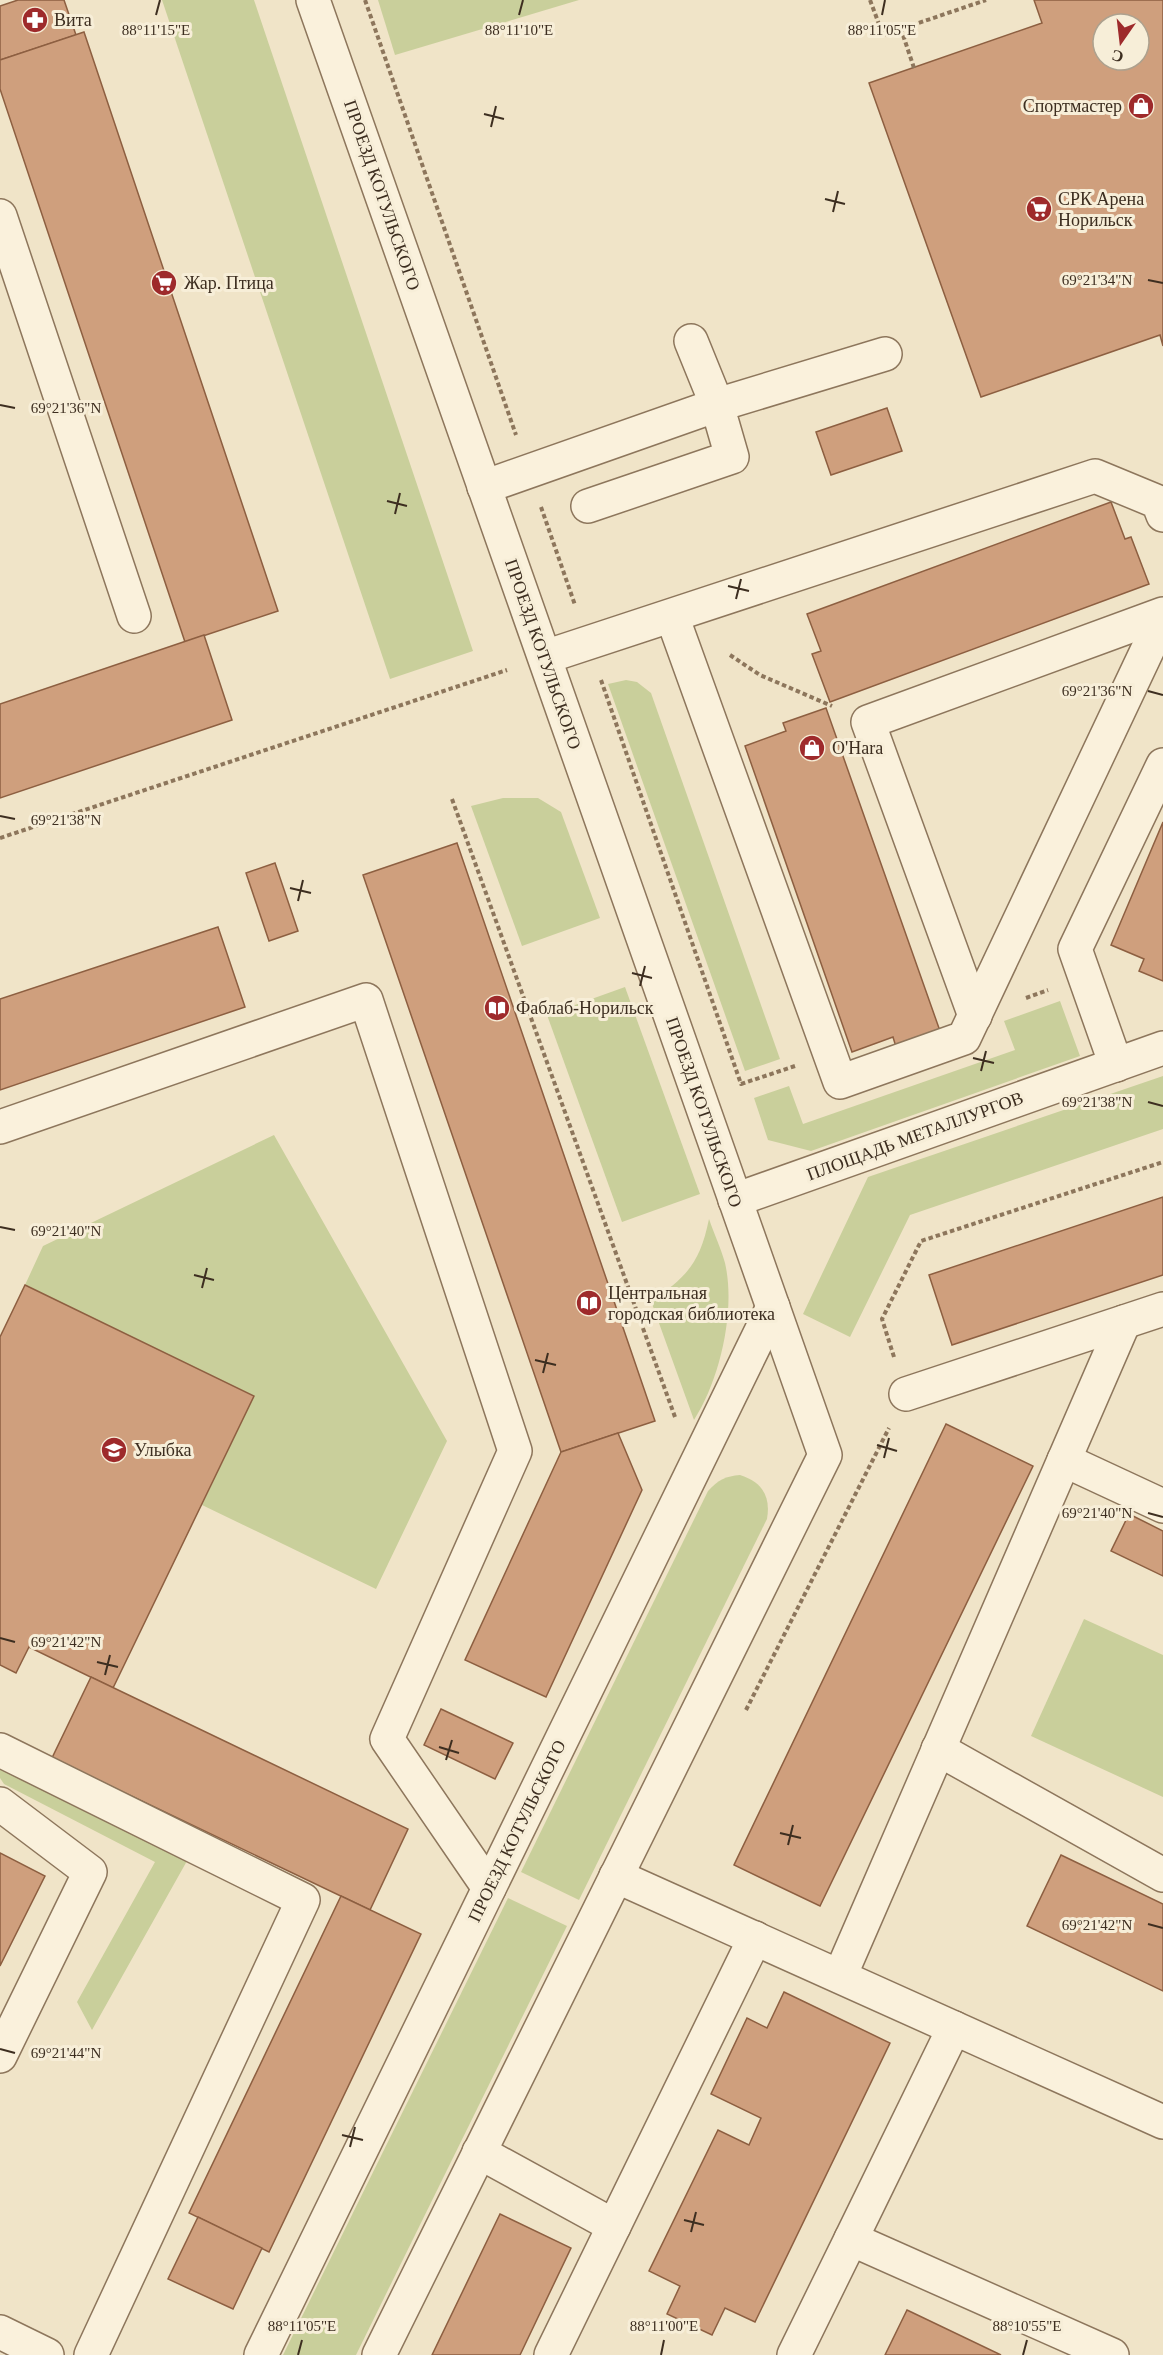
<svg xmlns="http://www.w3.org/2000/svg" width="1163" height="2355" font-family="'Times New Roman',serif">
<style>
.green{fill:#c9cf9b}
.building{fill:#cf9f7d;stroke:#8d5f41;stroke-width:1.5;fill-rule:evenodd}
.lines{fill:none;stroke-linecap:round;stroke-linejoin:round}
.minor-casing{stroke:#8d765c;stroke-width:36}
.path{stroke:#8d765c;stroke-width:4;stroke-dasharray:4.5 3;stroke-linecap:butt}
.minor{stroke:#faf1dc;stroke-width:33}
.ticks{fill:none;stroke:#3d2e20;stroke-width:2}
.labels{text-anchor:middle;dominant-baseline:central;stroke-width:6;stroke-linejoin:round;paint-order:stroke}
.poi-label{font-size:18px;fill:#3d2e20;stroke:#f7eed8;text-anchor:start}
.street-label{font-size:18px;fill:#3d2e20;stroke:#f7eed8}
.ticks-label{font-size:15px;text-anchor:middle;fill:#3d2e20;stroke:#f7eed8;stroke-width:6;stroke-linejoin:round;paint-order:stroke}
</style>
<rect width="100%" height="100%" fill="#f0e4c8"/>
<!-- green -->
<g class="green">
<polygon points="162,0 254,0 473,651 390,679"/>
<polygon points="378,0 579,0 395,55"/>
<polygon points="626,680 637,682 651,693 780,1059 745,1071 608,684"/>
<polygon points="503,798 538,798 561,812 600,918 522,946 471,806"/>
<polygon points="625,987 700,1194 622,1222 547,1015"/>
<polygon points="1060,1001 1080,1056 811,1151 768,1140 754,1098 789,1086 803,1124 1015,1050 1004,1021"/>
<polygon points="1163,1076 1163,1129 910,1215 850,1337 803,1314 868,1177"/>
<polygon points="274,1135 447,1441 376,1589 202,1505 254,1396 25,1285 43,1246"/>
<path d="M 709,1219 C 714,1234 721,1248 725,1263 C 736,1310 720,1380 694,1420 L 651,1301 C 687,1277 700,1263 709,1219 Z"/>
<path d="M 740,1475 C 762,1482 771,1496 767,1519 L 579,1900 L 521,1872 L 708,1491 C 718,1480 726,1476 740,1475 Z"/>
<polygon points="1084,1619 1163,1655 1163,1797 1031,1736"/>
<polygon points="0,1755 192,1852 92,2030 77,2002 155,1862 4,1784 0,1778"/>
<polygon points="508,1898 567,1926 356,2355 283,2355"/>
</g>
<!-- building -->
<g class="building">
<polygon points="18,0 64,0 76,35 0,60 0,6"/>
<path d="M 1034,0 L 1163,0 L 1163,346 L 1160,335 L 981,397 L 869,83 L 1042,23 ZM 1103,24 L 1139,24 L 1139,60 L 1103,60 Z"/>
<polygon points="84,32 278,611 185,642 0,89 0,60"/>
<polygon points="887,408 902,451 831,475 816,432"/>
<polygon points="1111,502 1125,539 1131,537 1149,584 830,702 812,654 821,651 807,614"/>
<polygon points="204,635 232,720 0,798 0,704"/>
<polygon points="826,708 940,1031 896,1047 893,1037 852,1052 745,746 786,731 783,723"/>
<polygon points="1163,822 1163,981 1139,971 1144,959 1111,945"/>
<polygon points="457,843 655,1421 561,1452 363,875"/>
<polygon points="275,863 298,931 269,941 246,873"/>
<polygon points="218,927 245,1007 0,1090 0,999"/>
<polygon points="1163,1197 1163,1275 952,1345 929,1275"/>
<polygon points="25,1285 254,1396 113,1688 29,1647 16,1673 0,1665 0,1337"/>
<polygon points="946,1424 1033,1466 820,1906 734,1865"/>
<polygon points="618,1433 642,1490 546,1697 465,1660 561,1452"/>
<polygon points="1129,1514 1163,1531 1163,1576 1111,1551"/>
<polygon points="91,1677 408,1829 370,1910 52,1758"/>
<polygon points="441,1709 513,1743 495,1779 424,1745"/>
<polygon points="0,1853 45,1876 0,1966"/>
<polygon points="1061,1855 1163,1904 1163,1991 1027,1926"/>
<polygon points="341,1896 421,1934 269,2252 189,2213"/>
<polygon points="784,1992 890,2043 755,2322 725,2308 712,2335 667,2314 680,2286 649,2271 718,2130 749,2145 761,2118 711,2094 747,2018 767,2028"/>
<polygon points="500,2214 571,2248 520,2355 432,2355"/>
<polygon points="198,2217 262,2248 233,2309 168,2279"/>
<polygon points="907,2310 1001,2355 885,2355"/>
</g>
<g class="lines">
<!-- minor casing -->
<g class="minor-casing">
<g id="minor">
<polyline points="313,0 825,1455 379,2355"/>
<polyline points="0,216 134,616"/>
<polyline points="484,487 717,405 691,341"/>
<polyline points="588,506 732,457 717,405 885,354"/>
<polyline points="672,616 840,1082 964,1038 1163,617"/>
<polyline points="545,657 1095,476 1158,502 1163,515"/>
<polyline points="975,1016 868,722 1163,614"/>
<polyline points="1116,1065 1075,949 1163,765"/>
<polyline points="0,1127 366,1000 515,1451 387,1739 489,1888"/>
<polyline points="735,1200 1163,1048"/>
<polyline points="906,1394 1163,1309"/>
<polyline points="1064,1460 1163,1506"/>
<polyline points="938,1749 1163,1875"/>
<polyline points="0,1750 303,1900 91,2355"/>
<polyline points="0,1804 90,1872 0,2056"/>
<polyline points="616,1876 1163,2122"/>
<polyline points="840,1976 1124,1322"/>
<polyline points="954,2028 851,2239 1112,2355"/>
<polyline points="479,2152 614,2226 551,2355"/>
<polyline points="614,2226 755,1938"/>
<polyline points="0,2332 47,2355"/>
<polyline points="261,2355 773,1307"/>
<polyline points="794,2355 851,2239"/>
</g>
</g>
<!-- path -->
<g class="path">
<polyline points="365,0 516,435"/>
<polyline points="870,0 883,35 901,29"/>
<polyline points="914,68 901,29 986,0"/>
<polyline points="541,507 575,605"/>
<polyline points="730,655 760,675 832,706"/>
<polyline points="601,680 741,1084 795,1066"/>
<polyline points="452,799 675,1417"/>
<polyline points="0,838 507,670"/>
<polyline points="1026,998 1048,990"/>
<polyline points="894,1357 882,1319 921,1241 1163,1162"/>
<polyline points="746,1710 889,1428"/>
</g>
<!-- minor -->
<use href="#minor" class="minor"/>
</g>
<!-- ticks -->
<path class="ticks" d="M 156,15 L 160,0M 519,15 L 523,0M 882,15 L 885,0M 484,114 L 504,119M 491,127 L 496,106M 825,199 L 845,204M 833,212 L 838,191M 1148,280 L 1163,283M 0,405 L 15,408M 387,501 L 407,506M 395,514 L 400,493M 728,586 L 749,591M 736,599 L 741,579M 1148,691 L 1163,695M 0,816 L 15,819M 290,888 L 311,893M 298,901 L 303,880M 632,973 L 652,978M 640,986 L 645,966M 973,1058 L 994,1063M 981,1071 L 986,1051M 1148,1102 L 1163,1106M 0,1227 L 15,1230M 194,1275 L 214,1280M 202,1288 L 207,1268M 535,1360 L 556,1365M 543,1373 L 548,1353M 877,1445 L 897,1451M 884,1458 L 889,1438M 1148,1513 L 1163,1517M 0,1638 L 15,1642M 97,1662 L 118,1667M 105,1675 L 110,1655M 439,1747 L 459,1753M 446,1760 L 452,1740M 780,1833 L 801,1838M 788,1845 L 793,1825M 1148,1924 L 1163,1928M 0,2049 L 15,2053M 342,2135 L 363,2140M 350,2147 L 355,2127M 684,2220 L 704,2225M 691,2232 L 696,2212M 298,2355 L 302,2340M 661,2355 L 664,2340M 1023,2355 L 1027,2340"/>
<!-- icons -->
<defs>
<g id="pharmacy-disc" transform="scale(1.35)"><circle r="9.5" fill="#9e2a2b" stroke="#f7eed8"/><path d="M-2-6h4v4h4v4h-4v4h-4v-4h-4v-4h4Z" fill="#fff"/></g>
<g id="shop-disc" transform="scale(1.35)"><circle r="9.5" fill="#9e2a2b" stroke="#f7eed8"/><path d="M-5-2.5h2.3a2.7 3.5 0 0 1 5.4 0H5L5.5 6h-11ZM-1.5-2.5h3a1.5 2.3 0 0 0-3 0Z" fill="#fff"/></g>
<g id="supermarket-disc" transform="scale(1.35)"><circle r="9.5" fill="#9e2a2b" stroke="#f7eed8"/><path d="M-6-5.5h2.5l.6 2H6L4.5 2H-2.5L-4.4-4H-6ZM-1.5 3.2a1.3 1.3 0 1 0 .1 0ZM3 3.2a1.3 1.3 0 1 0 .1 0Z" fill="#fff"/></g>
<g id="library-disc" transform="scale(1.35)"><circle r="9.5" fill="#9e2a2b" stroke="#f7eed8"/><path d="M-6-4Q-3-5.5-.7-3.5V5Q-3 3-6 4ZM6-4Q3-5.5 .7-3.5V5Q3 3 6 4Z" fill="#fff"/></g>
<g id="school-disc" transform="scale(1.35)"><circle r="9.5" fill="#9e2a2b" stroke="#f7eed8"/><path d="M0-5L7-2L0 1L-7-2ZM-4 1L0 2.5L4 1V4Q0 6-4 4Z" fill="#fff"/></g>
</defs>
<g fill-rule="evenodd">
<use href="#pharmacy-disc" x="35" y="20"/>
<use href="#shop-disc" x="1141" y="106"/>
<use href="#supermarket-disc" x="1039" y="209"/>
<use href="#supermarket-disc" x="164" y="283"/>
<use href="#shop-disc" x="812" y="748"/>
<use href="#library-disc" x="497" y="1008"/>
<use href="#library-disc" x="589" y="1303"/>
<use href="#school-disc" x="114" y="1450"/>
</g>
<g class="labels">
<!-- poi labels -->
<g class="poi-label">
<text x="54" y="20">Вита</text>
<text x="1122" y="106" text-anchor="end">Спортмастер</text>
<text x="1058" y="199">СРК Арена<tspan x="1058" dy="21">Норильск</tspan></text>
<text x="184" y="283">Жар. Птица</text>
<text x="832" y="748">O'Hara</text>
<text x="516" y="1008">Фаблаб-Норильск</text>
<text x="608" y="1293">Центральная<tspan x="608" dy="21">городская библиотека</tspan></text>
<text x="134" y="1450">Улыбка</text>
</g>
<!-- street labels -->
<g class="street-label">
<text transform="translate(382 195) rotate(71)">ПРОЕЗД КОТУЛЬСКОГО</text>
<text transform="translate(543 654) rotate(71)">ПРОЕЗД КОТУЛЬСКОГО</text>
<text transform="translate(704 1112) rotate(71)">ПРОЕЗД КОТУЛЬСКОГО</text>
<text transform="translate(915 1136) rotate(-20)">ПЛОЩАДЬ МЕТАЛЛУРГОВ</text>
<text transform="translate(517 1831) rotate(-64)">ПРОЕЗД КОТУЛЬСКОГО</text>
</g>
</g>
<g class="ticks-label">
<text x="156" y="35">88°11'15"E</text>
<text x="519" y="35">88°11'10"E</text>
<text x="882" y="35">88°11'05"E</text>
<text x="1097" y="285">69°21'34"N</text>
<text x="66" y="413">69°21'36"N</text>
<text x="1097" y="696">69°21'36"N</text>
<text x="66" y="825">69°21'38"N</text>
<text x="1097" y="1107">69°21'38"N</text>
<text x="66" y="1236">69°21'40"N</text>
<text x="1097" y="1518">69°21'40"N</text>
<text x="66" y="1647">69°21'42"N</text>
<text x="1097" y="1930">69°21'42"N</text>
<text x="66" y="2058">69°21'44"N</text>
<text x="302" y="2331">88°11'05"E</text>
<text x="664" y="2331">88°11'00"E</text>
<text x="1027" y="2331">88°10'55"E</text>
</g>
<!-- north arrow -->
<g transform="translate(1121 42) rotate(194)"><circle r="28" fill="#f7eed8" stroke="#ada18e" stroke-width="1.5"/>
<path d="M0-4.5L10 22L0 15L-10 22Z" fill="#9e2a2b"/>
<text y="-9" font-size="16" font-weight="bold" text-anchor="middle" fill="#3d2e20">С</text>
</g>
</svg>
